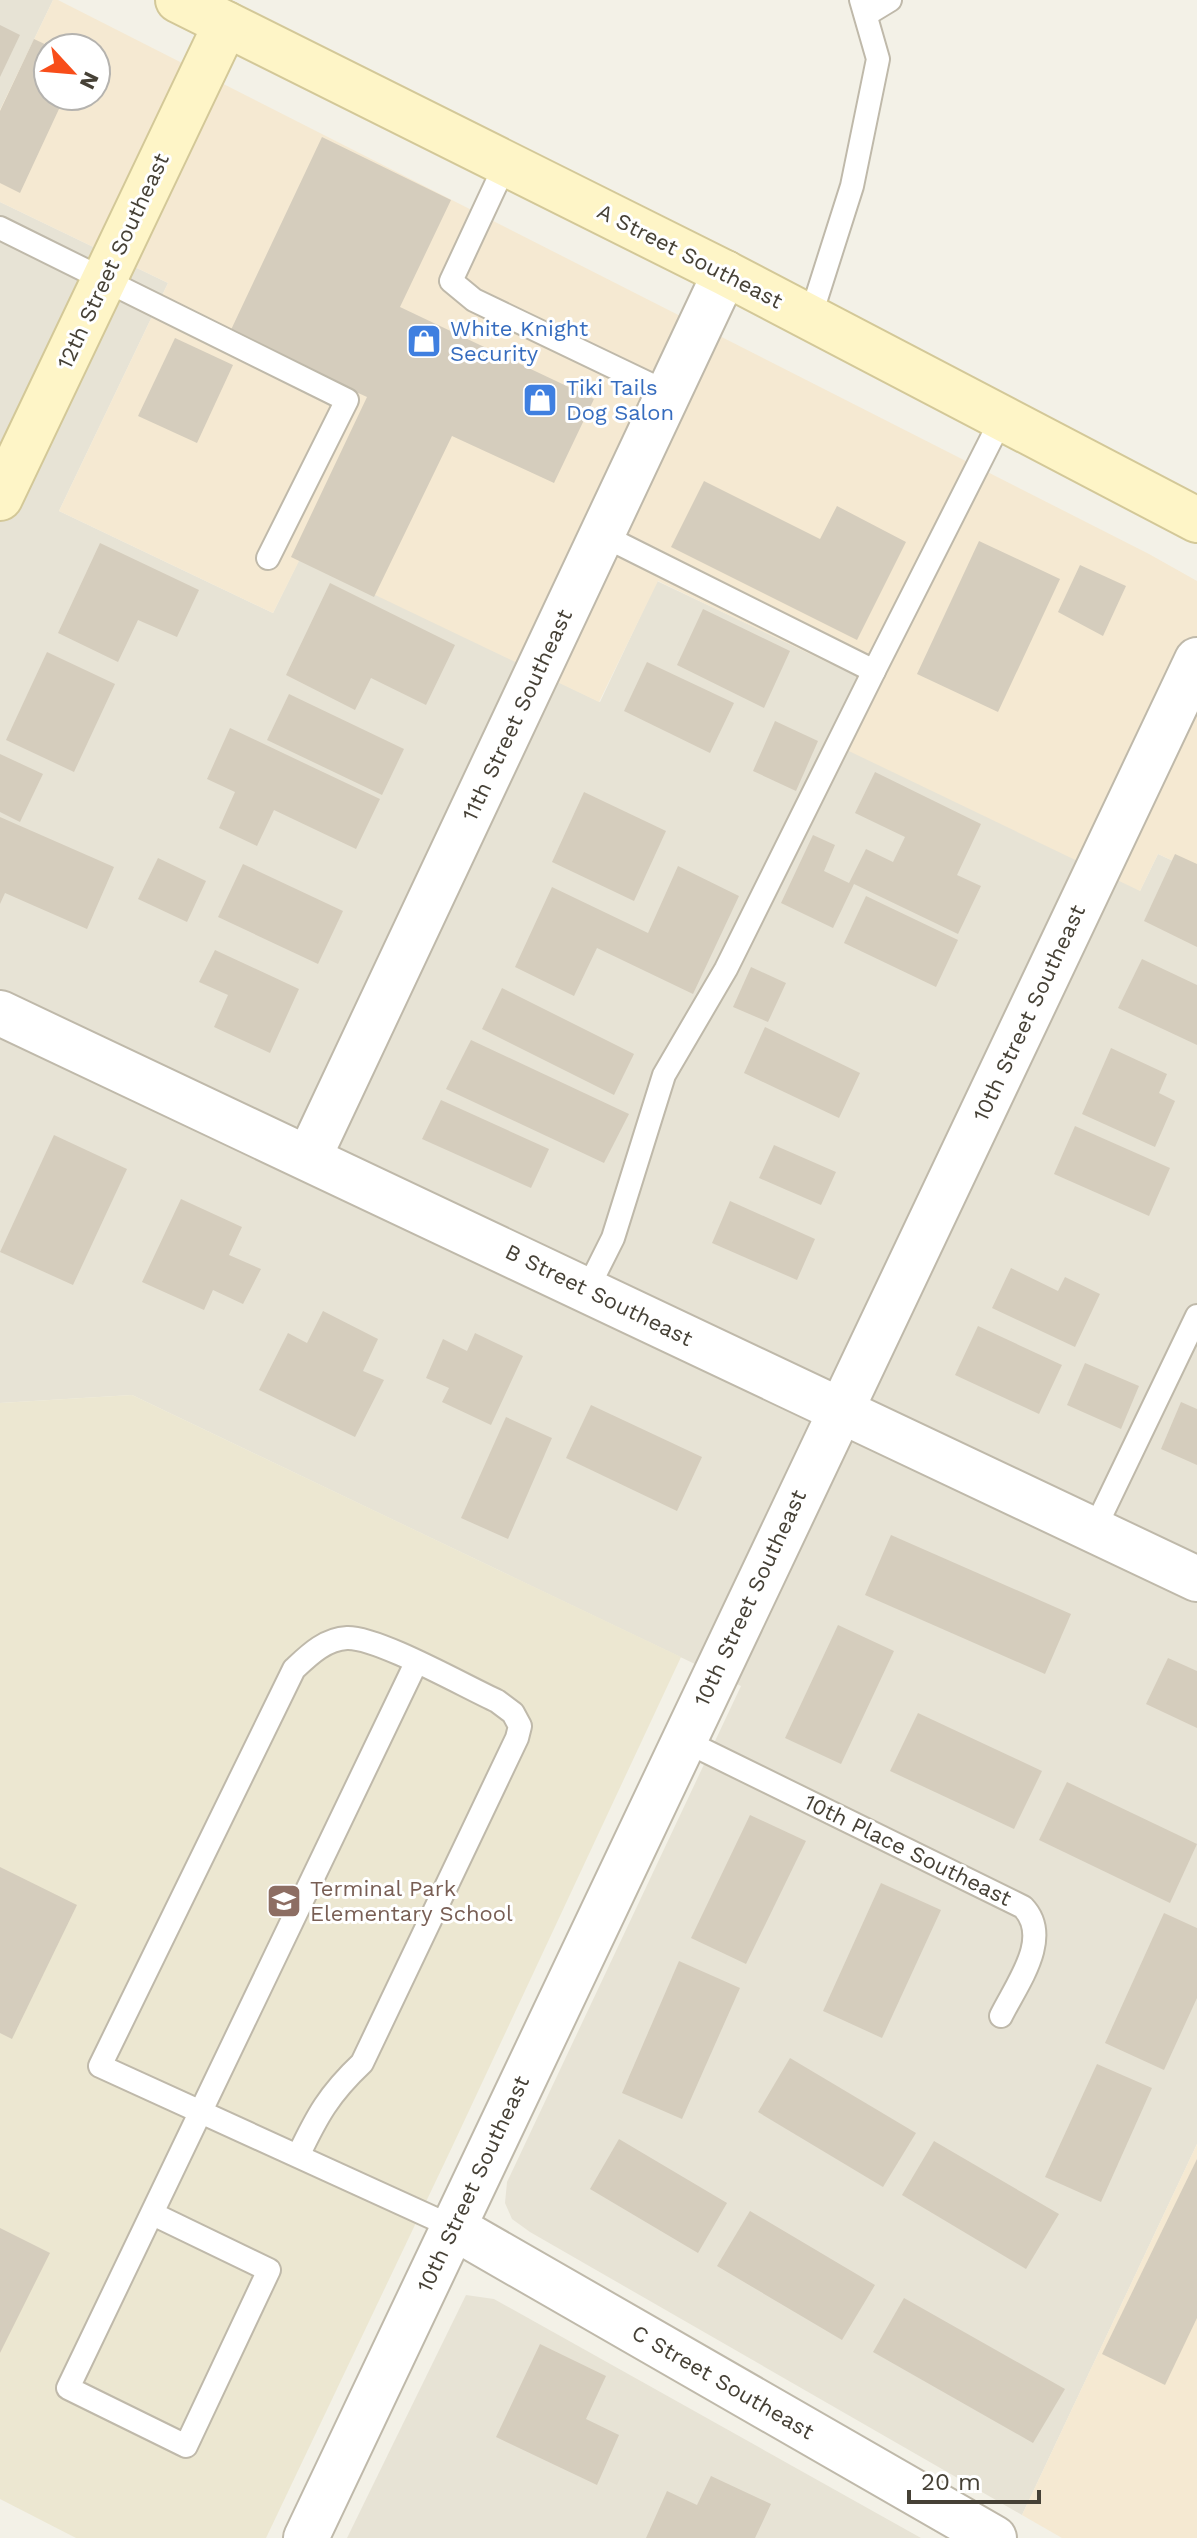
<svg xmlns="http://www.w3.org/2000/svg" width="1197" height="2538" font-family="'Work Sans',sans-serif">
<style>
.residential{fill:#e7e3d5}
.commercial{fill:#f5e9d2;fill-rule:evenodd}
.education{fill:#ece7d1}
.building{fill:#d5cdbd}
.lines{fill:none;stroke-linecap:round;stroke-linejoin:round}
.lane-casing{stroke:#bfb9aa;stroke-width:26}
.street-casing{stroke:#bfb9aa;stroke-width:48}
.secondary-casing{stroke:#d3c898;stroke-width:48}
.lane{stroke:#fff;stroke-width:22}
.street{stroke:#fff;stroke-width:44}
.secondary{stroke:#fef5c7;stroke-width:44}
.labels{text-anchor:middle;dominant-baseline:central;stroke-width:6;stroke-linejoin:round;paint-order:stroke}
.street-label{font-size:22px;fill:#464136;stroke:#fff}
.shop-label{font-size:22px;fill:#366cbe;stroke:#fff;text-anchor:start}
.education-label{font-size:22px;fill:#785e54;stroke:#fff;text-anchor:start}
</style>
<rect width="100%" height="100%" fill="#f3f1e7"/>
<!-- residential -->
<g class="residential">
<polygon points="0,0 53,0 0,110"/>
<polygon points="0,202 168,283 59,511 273,613 300,558 600,702 657,581 859,677 1140,891 1158,854 1197,872 1197,2144 1022,2515 530,2232 512,2219 505,2203 507,2182 741,1686 132,1395 0,1403"/>
<polygon points="466,2295 494,2299 921,2538 347,2538"/>
</g>
<!-- commercial -->
<g class="commercial">
<path d="M 53,0 L 58,0 L 1149,554 L 1197,581 L 1197,872 L 1158,854 L 1140,891 L 828,741 L 858,677 L 658,581 L 599,702 L 300,559 L 273,613 L 59,511 L 168,283 L 0,202 L 0,110 ZM 48,48 L 96,48 L 96,96 L 48,96 Z"/>
<polygon points="1197,2144 1197,2538 1062,2538 1022,2515"/>
</g>
<!-- education -->
<polygon class="education" points="132,1395 681,1657 453,2145 266,2538 76,2538 0,2499 0,1403"/>
<!-- building -->
<g class="building">
<polygon points="0,25 20,35 0,77"/>
<polygon points="34,39 53,48 48,48 48,96 65,96 20,193 0,183 0,111"/>
<polygon points="322,137 451,200 400,307 594,399 554,483 452,436 374,597 291,557 367,397 229,334"/>
<polygon points="175,338 233,365 197,443 138,416"/>
<polygon points="704,481 820,539 837,506 906,542 857,640 671,547"/>
<polygon points="979,541 1060,579 998,712 917,674"/>
<polygon points="100,543 199,590 177,637 138,620 118,662 58,633"/>
<polygon points="1080,565 1126,586 1103,636 1058,612"/>
<polygon points="330,583 455,645 426,705 371,678 355,710 286,675"/>
<polygon points="703,609 790,651 764,708 677,665"/>
<polygon points="47,652 115,684 74,772 6,740"/>
<polygon points="647,662 734,703 710,753 624,711"/>
<polygon points="289,694 404,749 382,795 267,740"/>
<polygon points="775,721 818,741 796,791 753,771"/>
<polygon points="230,728 380,799 356,849 274,810 257,846 219,828 235,792 207,779"/>
<polygon points="0,754 43,774 20,822 0,812"/>
<polygon points="875,772 981,824 957,875 981,886 958,934 854,884 833,928 781,903 813,835 835,845 824,871 849,883 866,849 893,862 905,837 855,813"/>
<polygon points="584,792 666,831 634,901 552,862"/>
<polygon points="0,817 114,867 87,929 5,893 0,904"/>
<polygon points="1175,854 1197,864 1197,947 1144,921"/>
<polygon points="158,858 206,881 187,922 138,899"/>
<polygon points="243,864 343,911 318,964 218,917"/>
<polygon points="678,866 739,896 693,994 597,948 574,996 515,967 552,887 648,933"/>
<polygon points="866,896 958,940 936,987 844,943"/>
<polygon points="215,950 299,989 270,1053 214,1027 228,995 199,982"/>
<polygon points="1142,959 1197,985 1197,1045 1118,1008"/>
<polygon points="751,967 786,983 768,1022 733,1007"/>
<polygon points="502,988 634,1054 614,1095 482,1029"/>
<polygon points="765,1027 860,1073 839,1118 744,1073"/>
<polygon points="471,1040 629,1114 604,1163 446,1089"/>
<polygon points="1111,1048 1167,1074 1159,1093 1175,1101 1155,1147 1082,1114"/>
<polygon points="441,1100 549,1149 531,1188 422,1139"/>
<polygon points="1075,1126 1170,1168 1149,1216 1054,1174"/>
<polygon points="54,1135 127,1169 73,1285 0,1252"/>
<polygon points="774,1145 836,1172 821,1205 759,1178"/>
<polygon points="181,1199 242,1227 229,1255 261,1269 243,1304 213,1290 204,1310 142,1282"/>
<polygon points="730,1201 815,1239 797,1280 712,1243"/>
<polygon points="1011,1268 1058,1291 1065,1277 1100,1294 1075,1347 992,1308"/>
<polygon points="323,1311 378,1339 363,1371 384,1380 355,1437 259,1390 288,1333 307,1343"/>
<polygon points="978,1326 1062,1365 1039,1414 955,1375"/>
<polygon points="475,1333 523,1356 491,1425 442,1402 449,1388 426,1378 443,1339 467,1351"/>
<polygon points="1085,1363 1139,1386 1121,1429 1067,1405"/>
<polygon points="1181,1402 1197,1409 1197,1465 1161,1449"/>
<polygon points="591,1405 702,1457 677,1511 566,1458"/>
<polygon points="506,1417 552,1438 508,1539 461,1518"/>
<polygon points="891,1535 1071,1614 1045,1674 865,1595"/>
<polygon points="838,1625 894,1651 841,1764 785,1738"/>
<polygon points="1168,1658 1197,1671 1197,1728 1146,1704"/>
<polygon points="918,1713 1042,1771 1014,1829 890,1771"/>
<polygon points="1067,1782 1197,1844 1170,1903 1039,1840"/>
<polygon points="750,1815 806,1841 746,1964 691,1938"/>
<polygon points="0,1867 77,1905 12,2039 0,2033"/>
<polygon points="881,1883 941,1910 882,2038 823,2011"/>
<polygon points="1164,1913 1197,1928 1197,1998 1164,2070 1105,2043"/>
<polygon points="679,1961 740,1988 682,2119 622,2093"/>
<polygon points="790,2058 916,2133 883,2187 758,2112"/>
<polygon points="1097,2064 1152,2088 1101,2202 1045,2177"/>
<polygon points="619,2139 727,2203 698,2253 590,2189"/>
<polygon points="934,2141 1059,2214 1026,2269 902,2195"/>
<polygon points="1197,2159 1197,2318 1165,2385 1102,2354"/>
<polygon points="750,2211 875,2285 842,2340 717,2266"/>
<polygon points="0,2228 50,2253 0,2353"/>
<polygon points="904,2298 1065,2389 1033,2443 873,2352"/>
<polygon points="540,2344 606,2376 586,2419 619,2435 597,2485 496,2437"/>
<polygon points="711,2476 771,2504 755,2538 646,2538 667,2491 697,2505"/>
</g>
<g class="lines">
<!-- lane casing -->
<g class="lane-casing">
<g id="lane">
<polyline points="867,14 890,0"/>
<polyline points="506,163 451,281 474,300 668,393"/>
<polyline points="0,228 347,400 268,558"/>
<polyline points="810,318 852,186 878,59 861,0"/>
<polyline points="602,535 874,671 1002,418"/>
<polyline points="587,1290 613,1238 664,1075 726,969 874,671"/>
<polyline points="1094,1530 1197,1316"/>
<path d="M 683,1740 L 1023,1907 C 1053,1938 1016,1985 1001,2016"/>
<path d="M 298,2156 C 317,2116 329,2094 362,2063 L 517,1738 L 520,1726 L 513,1713 L 497,1701 C 464,1686 378,1637 347,1638 C 325,1639 309,1655 294,1669 L 100,2066 L 453,2227"/>
<polyline points="153,2214 269,2270 186,2446 68,2388 416,1663"/>
</g>
</g>
<!-- street casing -->
<g class="street-casing">
<g id="street">
<polyline points="0,1013 1197,1579"/>
<polyline points="309,1157 725,273"/>
<polyline points="453,2227 994,2538"/>
<polyline points="306,2538 1197,660"/>
</g>
</g>
<!-- secondary casing -->
<g class="secondary-casing">
<g id="secondary">
<polyline points="178,0 725,273 1197,520"/>
<polyline points="0,498 226,24"/>
</g>
</g>
<!-- lane -->
<use href="#lane" class="lane"/>
<!-- street -->
<use href="#street" class="street"/>
<!-- secondary -->
<use href="#secondary" class="secondary"/>
</g>
<!-- icons -->
<defs>
<g id="shop-square" transform="scale(1.8)"><rect x="-9" y="-9" width="18" height="18" rx="4" fill="#3f7fe0" stroke="#fff"/><path d="M-5-2.5h2.3a2.7 3.5 0 0 1 5.4 0H5L5.5 6h-11ZM-1.5-2.5h3a1.5 2.3 0 0 0-3 0Z" fill="#fff"/></g>
<g id="school-square" transform="scale(1.8)"><rect x="-9" y="-9" width="18" height="18" rx="4" fill="#8d6e63" stroke="#fff"/><path d="M0-5L7-2L0 1L-7-2ZM-4 1L0 2.5L4 1V4Q0 6-4 4Z" fill="#fff"/></g>
</defs>
<g fill-rule="evenodd">
<use href="#shop-square" x="424" y="341"/>
<use href="#shop-square" x="540" y="400"/>
<use href="#school-square" x="284" y="1901"/>
</g>
<g class="labels">
<!-- street labels -->
<g class="street-label">
<text transform="translate(690 256) rotate(27)">A Street Southeast</text>
<text transform="translate(113 261) rotate(-65)">12th Street Southeast</text>
<text transform="translate(517 715) rotate(-65)">11th Street Southeast</text>
<text transform="translate(1029 1013) rotate(-65)">10th Street Southeast</text>
<text transform="translate(599 1295) rotate(26)">B Street Southeast</text>
<text transform="translate(750 1598) rotate(-65)">10th Street Southeast</text>
<text transform="translate(908 1850) rotate(26)">10th Place Southeast</text>
<text transform="translate(473 2184) rotate(-65)">10th Street Southeast</text>
<text transform="translate(723 2382) rotate(30)">C Street Southeast</text>
</g>
<!-- shop labels -->
<g class="shop-label">
<text x="450" y="328">White Knight<tspan x="450" dy="25">Security</tspan></text>
<text x="566" y="387">Tiki Tails<tspan x="566" dy="25">Dog Salon</tspan></text>
</g>
<!-- education labels -->
<g class="education-label">
<text x="310" y="1888">Terminal Park<tspan x="310" dy="25">Elementary School</tspan></text>
</g>
</g>
<!-- north arrow -->
<g transform="translate(72 72) rotate(116)"><circle r="38" fill="#ffffff" stroke="#b5b3af" stroke-width="2"/>
<path d="M0-6L14 30L0 20L-14 30Z" fill="#f84d1a"/>
<text y="-12" font-size="22" font-weight="bold" text-anchor="middle" fill="#464136">N</text>
</g>
<!-- scale -->
<path d="M909 2490v12h130v-12" fill="none" stroke="#464136" stroke-width="4"/>
<text x="921" y="2490" font-size="24" fill="#464136" stroke="#ffffff" stroke-width="6" paint-order="stroke">20 m</text>
</svg>
